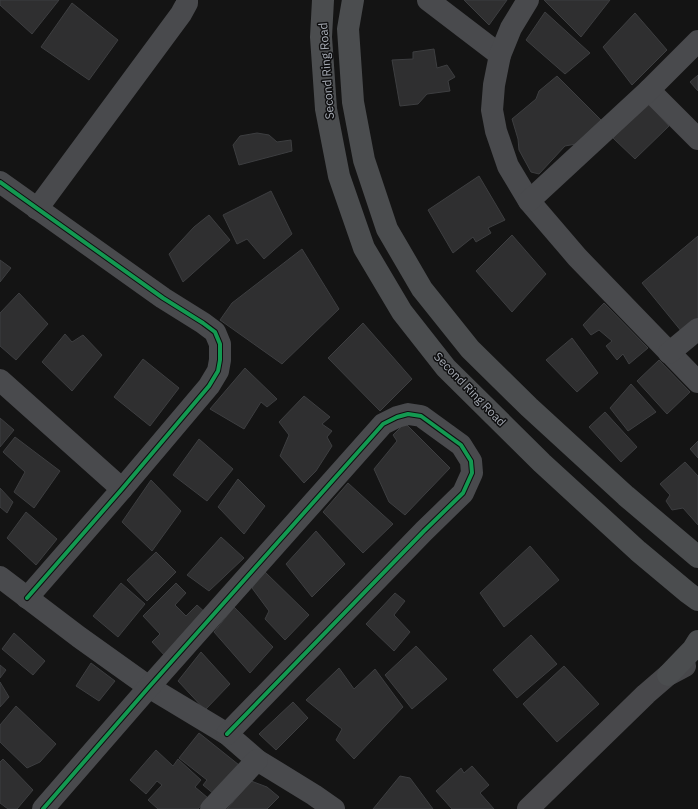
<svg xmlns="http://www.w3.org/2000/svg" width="698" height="809" font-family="'IBM Plex Sans',sans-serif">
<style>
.building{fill:#2f2f30;stroke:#3d3e40}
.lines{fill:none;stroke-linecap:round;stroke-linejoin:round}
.street{stroke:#494a4d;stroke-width:22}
.secondary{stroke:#48484b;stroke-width:22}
.primary{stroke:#4b4d4f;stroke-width:22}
.cycleway-casing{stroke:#0f0f10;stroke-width:6}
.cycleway{stroke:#139951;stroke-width:4}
.labels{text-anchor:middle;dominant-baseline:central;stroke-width:3;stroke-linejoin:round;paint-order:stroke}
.street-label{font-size:12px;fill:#a6abb4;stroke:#0f0f10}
</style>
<rect width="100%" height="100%" fill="#141414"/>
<!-- building -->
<g class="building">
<polygon points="0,0 59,0 32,34 0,5"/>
<polygon points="464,0 507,0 489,25"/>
<polygon points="544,0 610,0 581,37"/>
<polygon points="72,3 118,40 89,80 41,47"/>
<polygon points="545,12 590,53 565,74 526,40"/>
<polygon points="635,13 667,50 632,85 603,47"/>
<polygon points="434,49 437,68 447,65 455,77 448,81 450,91 427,94 418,104 400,106 392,60 413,59 413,52"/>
<polygon points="698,75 698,91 690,82"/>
<polygon points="557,76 601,120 576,144 565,146 539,174 531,172 519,150 518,139 512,119 536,99 539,91"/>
<polygon points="647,102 669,126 635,159 613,138"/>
<polygon points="257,133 269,135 277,142 291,140 292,151 239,165 233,145 240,136"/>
<polygon points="479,176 505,220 488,228 491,233 476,242 473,237 453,253 428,210"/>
<polygon points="271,191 292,234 264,259 247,239 237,244 223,215"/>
<polygon points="209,215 230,240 183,282 169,254 194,227"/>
<polygon points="512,235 546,274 512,312 476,271"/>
<polygon points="698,236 698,318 682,332 642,283"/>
<polygon points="302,249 339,309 282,364 220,320 232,303"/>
<polygon points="0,260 11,268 0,282"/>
<polygon points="19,293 48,324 16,360 0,346 0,313"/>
<polygon points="604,303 648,348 629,364 623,354 617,360 606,346 612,341 599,330 591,335 583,325"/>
<polygon points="363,323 412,379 380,411 328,358"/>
<polygon points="65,334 72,342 83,335 102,355 72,391 42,362"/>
<polygon points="572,338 598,373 577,392 546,360"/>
<polygon points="143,359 179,388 150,426 114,397"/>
<polygon points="659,360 690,392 667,414 637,381"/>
<polygon points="245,368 277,399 267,407 261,402 244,429 210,409"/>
<polygon points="631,384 656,412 628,431 610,408"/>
<polygon points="304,396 330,417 322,424 332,431 327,437 332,446 316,471 304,483 280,456 289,435 279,422"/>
<polygon points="605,412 637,447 621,462 589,427"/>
<polygon points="0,418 14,430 0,447"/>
<polygon points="405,423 450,468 405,515 389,502 374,469 397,441 393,435"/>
<polygon points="15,437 60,471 34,508 14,492 25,472 3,452"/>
<polygon points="199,439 233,469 207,501 173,475"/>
<polygon points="698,441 698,458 690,449"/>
<polygon points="685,462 698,476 698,525 683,508 672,510 666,501 670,495 660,484"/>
<polygon points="238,479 265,506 244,534 218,507"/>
<polygon points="151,480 181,511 152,551 122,522"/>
<polygon points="348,483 393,524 363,553 323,512"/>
<polygon points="0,488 13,502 7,513 0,507"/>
<polygon points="26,512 57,539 36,565 7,538"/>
<polygon points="316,531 345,564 312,597 286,564"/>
<polygon points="221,537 244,558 209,591 187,575"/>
<polygon points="530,546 559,580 504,627 480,593"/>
<polygon points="156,552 176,572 147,601 127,580"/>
<polygon points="264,571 309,615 285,640 265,619 269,611 252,588"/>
<polygon points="121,583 145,604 118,637 93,616"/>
<polygon points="176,583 186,593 175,605 186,616 197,605 209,616 167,658 152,642 160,634 143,616"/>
<polygon points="395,593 405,601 394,615 410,632 394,651 366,624"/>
<polygon points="234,607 273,647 250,673 214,632"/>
<polygon points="14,633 45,661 33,675 2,649"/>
<polygon points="531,635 557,664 517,698 493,670"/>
<polygon points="416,646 447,679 412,709 385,675"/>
<polygon points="201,652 230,684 205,710 178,681"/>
<polygon points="91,663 115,681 99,701 76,686"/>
<polygon points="0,665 6,670 0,678"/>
<polygon points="564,666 599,704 557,742 523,704"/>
<polygon points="339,668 354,689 375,669 403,707 354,759 336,740 342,729 306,700"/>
<polygon points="0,682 9,697 0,707"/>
<polygon points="293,702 308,718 276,750 259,734"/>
<polygon points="16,706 56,744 40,762 27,768 0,742 0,725"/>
<polygon points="199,733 239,765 215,795 203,785 207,780 179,758"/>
<polygon points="156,750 173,766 178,759 201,780 195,787 208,798 198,809 158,809 148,800 162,785 157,781 146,794 130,780"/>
<polygon points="3,759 33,790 17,809 8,809 0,803 0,762"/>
<polygon points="472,766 489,785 480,793 494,809 452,809 436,791 461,768 464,773"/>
<polygon points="400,776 410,778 433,809 373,809"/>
<polygon points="251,781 267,787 279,797 267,809 227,809"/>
</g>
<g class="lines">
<!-- street -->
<g class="street">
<polyline points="428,0 500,55"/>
<polyline points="528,0 511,28 500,55 494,85 492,110 496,131 508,166 529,201 577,257 698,382"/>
<polyline points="649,90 698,139"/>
<polyline points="0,182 163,298 203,323 215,332 220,344 220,360 218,371 209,386 122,489 27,598"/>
<polyline points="529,201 649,90 698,41"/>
<polyline points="37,209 181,14 187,3 187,0"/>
<polyline points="669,353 698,329"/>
<polyline points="0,380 122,489"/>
<polyline points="0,577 79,637 149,687 227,734 257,760 314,795 334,809"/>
<polyline points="43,809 149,687 383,424 397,417 408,414 421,416 461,445 471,461 472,473 463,493 424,531 227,734"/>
<polyline points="211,809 257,760"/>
</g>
<!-- secondary -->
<polyline class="secondary" points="528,809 646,694 668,675 685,666"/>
<!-- primary -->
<g class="primary">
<polyline points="323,0 321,37 326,109 339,176 364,248 402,312 446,368 542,463 638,551 687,592 698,600"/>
<polyline points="353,0 348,29 353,102 364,160 387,229 422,289 470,349 529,407 626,496 698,557"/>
<polyline points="668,675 693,649 698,641"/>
</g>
<!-- cycleway casing -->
<g class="cycleway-casing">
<g id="cycleway">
<polyline points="0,182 163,298 203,323 215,332 220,344 220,360 218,371 209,386 122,489 27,598"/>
<polyline points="43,809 149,687 383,424 397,417 408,414 421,416 461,445 471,461 472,473 463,493 424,531 227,734"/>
</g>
</g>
<!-- cycleway -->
<use href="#cycleway" class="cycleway"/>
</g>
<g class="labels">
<!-- street labels -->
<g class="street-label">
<text transform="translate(326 71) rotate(-94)">Second Ring Road</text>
<text transform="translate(470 389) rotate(46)">Second Ring Road</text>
</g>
</g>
</svg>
